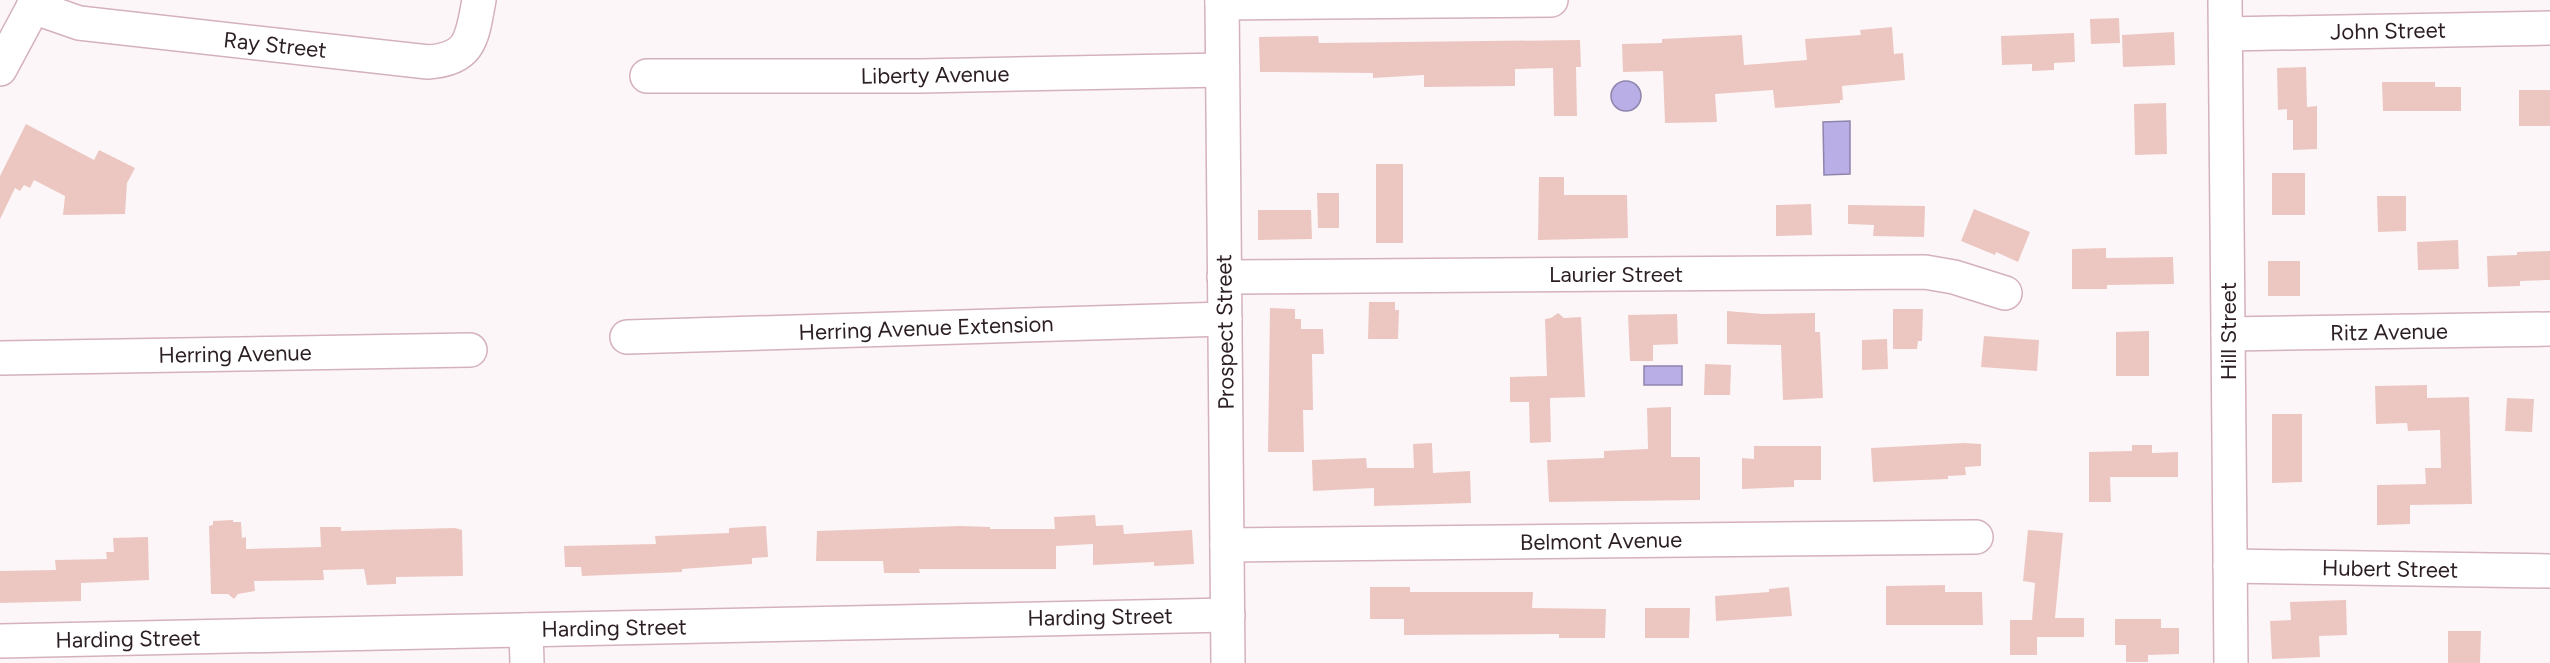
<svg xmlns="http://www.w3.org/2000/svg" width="2550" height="663" font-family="Figtree,sans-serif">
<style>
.water{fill:#b9afe6;stroke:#8f84ac;stroke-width:1.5}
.building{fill:#ecc7c2}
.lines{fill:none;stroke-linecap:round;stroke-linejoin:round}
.minor-casing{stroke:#d4b1bd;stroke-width:36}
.major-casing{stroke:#d4b1bd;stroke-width:36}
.minor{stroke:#fff;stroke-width:33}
.major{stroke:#fff;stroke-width:33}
.labels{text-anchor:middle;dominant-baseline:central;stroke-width:4.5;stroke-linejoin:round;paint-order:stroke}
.street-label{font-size:22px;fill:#2c1f23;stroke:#fff}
</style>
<rect width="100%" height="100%" fill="#fdf6f8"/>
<!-- water -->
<g class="water">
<circle cx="1626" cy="96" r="15"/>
<polygon points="1850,121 1850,174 1824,175 1823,122"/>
<rect x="1644" y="366" width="38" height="19"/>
</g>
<!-- building -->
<g class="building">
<polygon points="2119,18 2120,43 2091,44 2090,19"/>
<polygon points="1892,27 1894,54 1903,53 1905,80 1842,86 1843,100 1840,100 1840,103 1775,108 1773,90 1715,94 1717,122 1665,123 1663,71 1623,72 1622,44 1662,43 1662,39 1742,35 1744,65 1807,60 1805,39 1861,35 1860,30"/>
<polygon points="2174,32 2175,65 2123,67 2122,35"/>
<polygon points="2074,33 2075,62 2054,63 2054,70 2032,71 2032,64 2002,65 2001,36"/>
<polygon points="1318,36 1319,43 1580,40 1581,67 1576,67 1577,116 1554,116 1553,68 1515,69 1515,86 1424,87 1424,75 1373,78 1373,73 1260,72 1259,37"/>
<polygon points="2306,67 2307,107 2317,106 2317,149 2293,150 2293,120 2287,120 2287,109 2278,110 2277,68"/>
<polygon points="2382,82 2435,82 2435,87 2461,87 2461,111 2383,111"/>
<rect x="2519" y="90" width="31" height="36"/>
<polygon points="2166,103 2167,154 2135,155 2134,104"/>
<polygon points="26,124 94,160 99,150 135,168 127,183 125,214 63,215 65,196 34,180 30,188 24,185 20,191 15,188 0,219 0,176"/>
<rect x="1376" y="164" width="27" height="79"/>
<rect x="2272" y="173" width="33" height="42"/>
<polygon points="1539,177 1564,177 1564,195 1627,195 1628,238 1538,240"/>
<polygon points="1317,193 1339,193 1339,228 1318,228"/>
<polygon points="2377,196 2406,196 2406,231 2378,232"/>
<polygon points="1811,204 1812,235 1776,236 1776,205"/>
<polygon points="1848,205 1925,206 1924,237 1873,236 1874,225 1848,224"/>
<polygon points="1974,209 2030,232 2018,262 1996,252 1995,255 1961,241"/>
<polygon points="1258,210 1311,210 1312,239 1258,240"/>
<polygon points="2458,240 2459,269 2418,270 2417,242"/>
<polygon points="2106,248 2106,258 2173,257 2174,284 2107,285 2107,289 2072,289 2072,249"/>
<polygon points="2550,251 2550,280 2520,281 2520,286 2488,287 2487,256 2517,255 2517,252"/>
<rect x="2268" y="261" width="32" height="35"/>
<polygon points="1369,302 1395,302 1395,310 1399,310 1398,339 1368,339"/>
<polygon points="1270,308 1295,309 1295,319 1301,319 1301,329 1323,329 1324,354 1312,354 1313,410 1303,410 1304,452 1268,452"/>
<polygon points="1893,309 1923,309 1922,341 1918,341 1917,349 1893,349"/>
<polygon points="1727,311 1763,314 1815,313 1815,332 1820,332 1823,398 1783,400 1781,345 1727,344"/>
<polygon points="1558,313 1564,318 1581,317 1585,397 1550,398 1551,442 1530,443 1529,402 1510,402 1510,377 1547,376 1545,319 1551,318"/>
<polygon points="1677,314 1678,344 1653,345 1653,361 1630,361 1628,315"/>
<polygon points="2149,331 2149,376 2116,376 2116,332"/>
<polygon points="1984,336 2039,340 2037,371 1981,367"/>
<polygon points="1887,339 1888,369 1862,370 1862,340"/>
<polygon points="1705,364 1731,365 1730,395 1704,395"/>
<polygon points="2427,385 2427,398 2469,397 2472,504 2410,505 2410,524 2377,525 2377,485 2426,484 2425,468 2441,468 2440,430 2408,431 2407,423 2376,424 2375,386"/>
<polygon points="2507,398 2534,399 2532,432 2505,431"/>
<polygon points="1671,407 1671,457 1700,457 1700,500 1549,502 1547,460 1604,458 1604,451 1648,449 1647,408"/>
<polygon points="2272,414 2302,414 2302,482 2272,483"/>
<polygon points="1432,443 1433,473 1470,471 1471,503 1374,506 1374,488 1313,491 1312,460 1366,458 1367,468 1414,468 1413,444"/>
<polygon points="1964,443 1981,444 1981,466 1965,467 1966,475 1948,476 1948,479 1873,482 1871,448"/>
<polygon points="2132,445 2152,445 2152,453 2178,452 2178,477 2110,477 2111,502 2089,502 2089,452 2132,451"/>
<polygon points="1754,446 1821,446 1821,480 1794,480 1794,487 1742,489 1742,458 1754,459"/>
<polygon points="1095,515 1096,526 1123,525 1124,534 1192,530 1194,564 1154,566 1154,562 1093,565 1093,544 1056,546 1056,569 919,569 920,573 884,573 883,561 816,561 817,531 960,526 990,527 990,529 1055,529 1054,517"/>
<polygon points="233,520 233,522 241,522 242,538 246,537 246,549 321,547 320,527 341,527 341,531 455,528 462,530 463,576 396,577 396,584 367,585 364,569 323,570 324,580 254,581 255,591 238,594 234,599 228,594 211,594 209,526 213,525 213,521"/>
<polygon points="766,526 768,557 752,558 752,564 682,569 682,572 582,576 581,567 565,567 564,546 656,544 655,536 729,533 729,528"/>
<polygon points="2028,530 2063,533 2055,618 2084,618 2084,637 2037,637 2037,655 2010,655 2010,620 2032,620 2035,583 2023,581"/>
<polygon points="148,537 149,580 81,583 81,601 0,603 0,571 56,570 55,560 107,559 106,552 114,552 113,538"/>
<polygon points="1945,585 1945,592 1982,592 1983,625 1886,625 1886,586"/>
<polygon points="1370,587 1410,587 1410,592 1533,592 1532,608 1606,609 1605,638 1559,638 1559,634 1404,635 1404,619 1370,619"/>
<polygon points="1789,587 1792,616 1716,621 1715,596 1769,592 1769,589"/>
<polygon points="2346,600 2347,635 2319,636 2320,657 2272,659 2270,621 2291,620 2290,602"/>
<polygon points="1645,608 1690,608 1689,638 1645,638"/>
<polygon points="2115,619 2161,619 2161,628 2179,628 2179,654 2148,655 2148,662 2126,662 2126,645 2115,645"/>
<polygon points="2448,631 2481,631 2480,663 2448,663"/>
</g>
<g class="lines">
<!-- minor casing -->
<g class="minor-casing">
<g id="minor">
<polyline points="1222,0 1228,663"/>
<polyline points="2225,0 2231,663"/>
<polyline points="1222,3 1551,0"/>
<path d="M 33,7 L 79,23 L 428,62 C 472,59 472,37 479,0"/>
<polyline points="2227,34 2550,28"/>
<polyline points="647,76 920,76 1222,70"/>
<polyline points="1224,277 1925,272 1954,277 2005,293"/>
<polyline points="2228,334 2550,329"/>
<polyline points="627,337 1225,319"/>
<polyline points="0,358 470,350"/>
<polyline points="1227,545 1976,537"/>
<polyline points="2230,566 2550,571"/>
<polyline points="526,630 527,663"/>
<polyline points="0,641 1228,615"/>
</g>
</g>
<!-- major casing -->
<g class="major-casing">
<polyline id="major" points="0,69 37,0"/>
</g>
<!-- minor -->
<use href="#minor" class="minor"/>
<!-- major -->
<use href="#major" class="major"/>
</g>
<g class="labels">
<!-- street labels -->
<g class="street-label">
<text transform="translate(2388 31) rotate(-1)">John Street</text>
<text transform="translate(275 45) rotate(6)">Ray Street</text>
<text transform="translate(935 75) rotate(-1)">Liberty Avenue</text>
<text x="1616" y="274">Laurier Street</text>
<text transform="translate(926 328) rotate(-2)">Herring Avenue Extension</text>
<text transform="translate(2228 331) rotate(-90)">Hill Street</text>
<text transform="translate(1225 332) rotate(-91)">Prospect Street</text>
<text transform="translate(2389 332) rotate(-1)">Ritz Avenue</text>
<text transform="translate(235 354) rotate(-1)">Herring Avenue</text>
<text transform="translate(1601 541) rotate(-1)">Belmont Avenue</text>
<text transform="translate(2390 569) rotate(1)">Hubert Street</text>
<text transform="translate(1100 617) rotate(-1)">Harding Street</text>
<text transform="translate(614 628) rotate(-1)">Harding Street</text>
<text transform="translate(128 639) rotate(-1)">Harding Street</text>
</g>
</g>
</svg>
